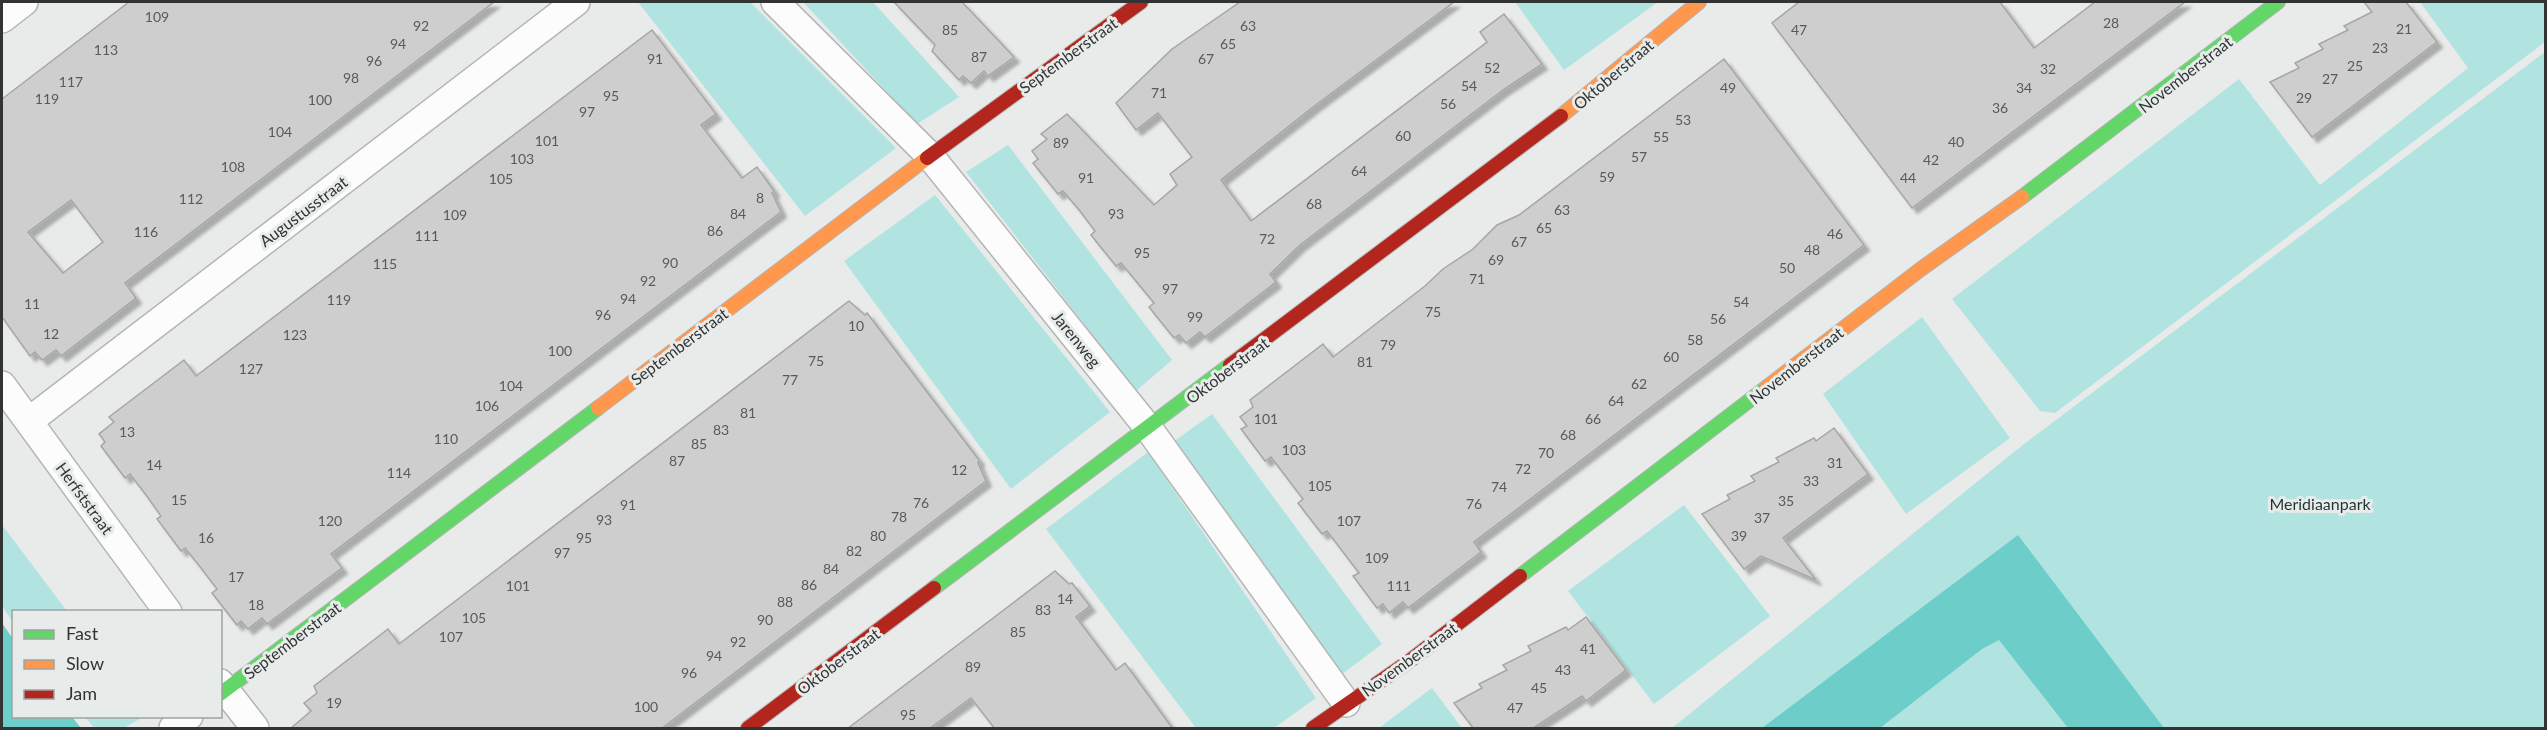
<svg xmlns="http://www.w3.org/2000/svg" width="2547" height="730" font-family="Lato,sans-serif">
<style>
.green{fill:#b1e4e1}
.water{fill:#6dcdc8}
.building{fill:#cdcecd;stroke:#a5a6a5;stroke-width:1.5;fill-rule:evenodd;filter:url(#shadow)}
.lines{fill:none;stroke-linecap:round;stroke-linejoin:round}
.street-casing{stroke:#b4b6b6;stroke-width:30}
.fast-casing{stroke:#b4b6b6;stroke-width:16}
.slow-casing{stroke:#b4b6b6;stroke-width:16}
.jam-casing{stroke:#b4b6b6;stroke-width:16}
.street{stroke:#fcfcfc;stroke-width:27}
.fast{stroke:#63d668;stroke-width:14}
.slow{stroke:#ff974d;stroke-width:14}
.jam{stroke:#b3261e;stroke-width:14}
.labels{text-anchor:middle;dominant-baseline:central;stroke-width:6;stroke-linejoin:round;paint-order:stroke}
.number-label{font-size:14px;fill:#595a5a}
.street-label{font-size:16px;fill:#323434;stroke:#e7eceb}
.park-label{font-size:16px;fill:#1f3534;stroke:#e7eceb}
</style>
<defs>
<filter id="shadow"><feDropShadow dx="5.5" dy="5.5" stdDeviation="1.5" flood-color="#0004"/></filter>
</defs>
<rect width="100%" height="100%" fill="#e8ebea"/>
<!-- green -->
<g class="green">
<polygon points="638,2 750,2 896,148 805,216"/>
<polygon points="803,2 873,2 959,97 917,124"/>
<polygon points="1515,2 1658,2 1564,70"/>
<polygon points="2420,2 2545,2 2545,42 2055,413 2040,411 1952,299 2239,79 2320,185 2468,68"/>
<polygon points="2545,52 2545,728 1672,728 2024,444"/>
<polygon points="1008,145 1172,360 1136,391 966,172"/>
<polygon points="935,195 1110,412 1011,489 844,261"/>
<polygon points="1922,317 2010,438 1906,514 1823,394"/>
<polygon points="1212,414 1382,644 1341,675 1173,442"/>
<polygon points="1148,452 1316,698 1274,728 1196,728 1046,529"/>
<polygon points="1684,505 1770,616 1654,704 1568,591"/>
<polygon points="2,525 67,611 14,612 13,622 2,606"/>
<polygon points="1432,688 1462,728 1379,728"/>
<polygon points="85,717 143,717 124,728 94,728"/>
</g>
<!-- water -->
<g class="water">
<polygon points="2018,535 2164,728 2068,728 1999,640 1982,649 1880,728 1762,728"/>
<polygon points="2,623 13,639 14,716 72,717 81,728 2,728"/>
</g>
<!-- building -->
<g class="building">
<path d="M 129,2 L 494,2 L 125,283 L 136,298 L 61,356 L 56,350 L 42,360 L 35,352 L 30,356 L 2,317 L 2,99 ZM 71,200 L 103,242 L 63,273 L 28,232 Z"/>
<polygon points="894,2 962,2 1014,57 988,76 984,71 971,83 963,76 959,80 932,51 935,45"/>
<polygon points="1240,2 1454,2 1313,107 1221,180 1251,221 1487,42 1480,32 1504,14 1542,64 1503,90 1300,245 1270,274 1276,282 1205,337 1200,332 1186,343 1179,335 1174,338 1149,307 1154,303 1121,263 1116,266 1091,235 1095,231 1080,211 1063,191 1058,194 1033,163 1038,159 1032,151 1047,139 1041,134 1067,114 1154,205 1177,185 1170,174 1192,157 1158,113 1136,130 1116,103 1172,49"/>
<polygon points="1799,2 2000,2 2034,48 2095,2 2185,2 1912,208 1772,23"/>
<polygon points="2364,2 2406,2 2437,42 2312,137 2270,82 2299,68 2295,63 2323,49 2319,44 2348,30 2344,26 2372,12"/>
<polygon points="652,30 716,114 701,125 742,178 757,167 774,191 772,193 781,212 331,554 342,568 267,624 262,618 248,629 241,621 237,625 212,593 217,589 201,568 185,548 181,551 157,519 161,516 146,495 130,474 125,478 101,446 105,442 99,434 114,422 109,417 184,360 196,376"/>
<polygon points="1724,59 1864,245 1474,542 1481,552 1408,608 1403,602 1389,613 1383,604 1377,608 1353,576 1359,573 1327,531 1322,534 1298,503 1303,499 1271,457 1265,461 1241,429 1247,426 1240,417 1253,407 1250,400 1323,344 1333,357 1425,286 1443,269 1473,249 1497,225 1519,215"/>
<polygon points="849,301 865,315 867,313 921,384 979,460 978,463 986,481 893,552 661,729 290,729 311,711 304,703 317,693 314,686 388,629 399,644"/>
<polygon points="1834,428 1868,474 1783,538 1816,580 1761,556 1744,569 1702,514 1730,499 1727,495 1755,481 1751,476 1779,462 1776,458 1814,438 1816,441"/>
<polygon points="1055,571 1069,584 1072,583 1090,606 1076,617 1116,670 1125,663 1173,729 995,729 971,698 929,729 847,729"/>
<polygon points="1586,617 1626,670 1586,701 1582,696 1532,729 1474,729 1454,703 1482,688 1479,684 1507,670 1503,665 1531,651 1528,646 1566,627 1568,630"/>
</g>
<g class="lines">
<!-- street casing -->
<g class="street-casing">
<g id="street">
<polyline points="775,2 930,156 1149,429 1346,703"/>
<polyline points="2,19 24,2"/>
<polyline points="2,385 168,612"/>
<polyline points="29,421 576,2"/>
<polyline points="220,683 255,728"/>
<polyline points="173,728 189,716"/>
</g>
</g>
<!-- fast casing -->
<g class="fast-casing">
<g id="fast">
<polyline points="2022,197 2278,2"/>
<polyline points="1520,576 1767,387"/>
<polyline points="934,588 1230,365"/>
<polyline points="220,694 598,408"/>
</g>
</g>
<!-- slow casing -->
<g class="slow-casing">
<g id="slow">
<polyline points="1561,116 1699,2"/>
<polyline points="1767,387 1921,269 2022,197"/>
<polyline points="598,408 927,158"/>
</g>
</g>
<!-- jam casing -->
<g class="jam-casing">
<g id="jam">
<polyline points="927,158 1141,2"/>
<polyline points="1230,365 1561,116"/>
<polyline points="748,728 934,588"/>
<polyline points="1313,728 1408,662 1520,576"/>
</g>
</g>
<!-- street -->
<use href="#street" class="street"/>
<!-- fast -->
<use href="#fast" class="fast"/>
<!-- slow -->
<use href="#slow" class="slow"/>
<!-- jam -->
<use href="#jam" class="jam"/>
</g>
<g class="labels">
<!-- number labels -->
<g class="number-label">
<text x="157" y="16">109</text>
<text x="2111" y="22">28</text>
<text x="421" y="25">92</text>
<text x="1248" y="25">63</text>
<text x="2404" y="28">21</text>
<text x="950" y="29">85</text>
<text x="1799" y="29">47</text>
<text x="398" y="43">94</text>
<text x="1228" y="43">65</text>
<text x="2380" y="47">23</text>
<text x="106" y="49">113</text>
<text x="979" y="56">87</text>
<text x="655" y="58">91</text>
<text x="1206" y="58">67</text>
<text x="374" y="60">96</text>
<text x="2355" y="65">25</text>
<text x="1492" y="67">52</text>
<text x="2048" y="68">32</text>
<text x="351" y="77">98</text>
<text x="2330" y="78">27</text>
<text x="71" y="81">117</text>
<text x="1469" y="85">54</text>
<text x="1728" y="87">49</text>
<text x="2024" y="87">34</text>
<text x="1159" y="92">71</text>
<text x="611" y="95">95</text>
<text x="2304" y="97">29</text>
<text x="47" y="98">119</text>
<text x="320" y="99">100</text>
<text x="1448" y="103">56</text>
<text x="2000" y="107">36</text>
<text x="587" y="111">97</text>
<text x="1683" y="119">53</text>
<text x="280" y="131">104</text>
<text x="1403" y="135">60</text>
<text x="1661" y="136">55</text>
<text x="547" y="140">101</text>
<text x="1956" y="141">40</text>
<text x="1061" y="142">89</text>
<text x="1639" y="156">57</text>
<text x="522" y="158">103</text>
<text x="1931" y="159">42</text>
<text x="233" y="166">108</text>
<text x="1359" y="170">64</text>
<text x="1607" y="176">59</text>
<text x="1086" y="177">91</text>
<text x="1908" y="177">44</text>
<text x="501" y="178">105</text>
<text x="760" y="197">8</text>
<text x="191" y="198">112</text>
<text x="1314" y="203">68</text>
<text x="1562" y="209">63</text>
<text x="738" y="213">84</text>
<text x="1116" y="213">93</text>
<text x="455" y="214">109</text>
<text x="1544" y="227">65</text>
<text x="715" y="230">86</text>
<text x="146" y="231">116</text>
<text x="1835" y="233">46</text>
<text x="427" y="235">111</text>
<text x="1267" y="238">72</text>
<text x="1519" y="241">67</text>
<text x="1812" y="249">48</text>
<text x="1142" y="252">95</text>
<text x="1496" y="259">69</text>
<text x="670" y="262">90</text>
<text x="385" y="263">115</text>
<text x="1787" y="267">50</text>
<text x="1477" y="278">71</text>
<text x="648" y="280">92</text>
<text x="1170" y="288">97</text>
<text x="628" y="298">94</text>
<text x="339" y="299">119</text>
<text x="1741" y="301">54</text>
<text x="32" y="303">11</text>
<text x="1433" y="311">75</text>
<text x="603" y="314">96</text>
<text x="1195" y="316">99</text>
<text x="1718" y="318">56</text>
<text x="856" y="325">10</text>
<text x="51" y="333">12</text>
<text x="295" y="334">123</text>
<text x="1695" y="339">58</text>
<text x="1388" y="344">79</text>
<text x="560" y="350">100</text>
<text x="1671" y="356">60</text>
<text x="816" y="360">75</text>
<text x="1365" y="361">81</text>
<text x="251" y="368">127</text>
<text x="790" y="379">77</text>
<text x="1639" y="383">62</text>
<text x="511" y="385">104</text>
<text x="1616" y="400">64</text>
<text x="487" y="405">106</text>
<text x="748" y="412">81</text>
<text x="1266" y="418">101</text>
<text x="1593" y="418">66</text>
<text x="721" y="429">83</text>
<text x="127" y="431">13</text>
<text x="1568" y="434">68</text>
<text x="446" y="438">110</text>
<text x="699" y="443">85</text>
<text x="1294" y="449">103</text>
<text x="1546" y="452">70</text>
<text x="677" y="460">87</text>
<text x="1835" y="462">31</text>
<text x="154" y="464">14</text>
<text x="1523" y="468">72</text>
<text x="959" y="469">12</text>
<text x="399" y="472">114</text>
<text x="1811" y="480">33</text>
<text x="1320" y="485">105</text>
<text x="1499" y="486">74</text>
<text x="179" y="499">15</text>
<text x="1786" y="500">35</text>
<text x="921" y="502">76</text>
<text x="1474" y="503">76</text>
<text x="628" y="504">91</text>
<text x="899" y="516">78</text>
<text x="1762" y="517">37</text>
<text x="604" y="519">93</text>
<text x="330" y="520">120</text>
<text x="1349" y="520">107</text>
<text x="878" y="535">80</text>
<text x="1739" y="535">39</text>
<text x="206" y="537">16</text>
<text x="584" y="537">95</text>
<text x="854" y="550">82</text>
<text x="562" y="552">97</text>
<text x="1377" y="557">109</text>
<text x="831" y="568">84</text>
<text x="236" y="576">17</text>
<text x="809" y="584">86</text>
<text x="518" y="585">101</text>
<text x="1399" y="585">111</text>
<text x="1065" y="598">14</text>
<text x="785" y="601">88</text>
<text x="256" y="604">18</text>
<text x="1043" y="609">83</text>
<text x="474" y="617">105</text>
<text x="765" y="619">90</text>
<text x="1018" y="631">85</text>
<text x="451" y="636">107</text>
<text x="738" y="641">92</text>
<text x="1588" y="648">41</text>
<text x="714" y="655">94</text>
<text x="973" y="666">89</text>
<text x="1563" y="669">43</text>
<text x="689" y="672">96</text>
<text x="1539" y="687">45</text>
<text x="334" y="702">19</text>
<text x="646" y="706">100</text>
<text x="1515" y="707">47</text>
<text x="908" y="714">95</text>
</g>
<!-- street labels -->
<g class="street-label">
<text transform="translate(1068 55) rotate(-36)">Septemberstraat</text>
<text transform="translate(1613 74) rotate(-40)">Oktoberstraat</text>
<text transform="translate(2185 74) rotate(-38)">Novemberstraat</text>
<text transform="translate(303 211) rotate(-37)">Augustusstraat</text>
<text transform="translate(1077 339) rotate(51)">Jarenweg</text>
<text transform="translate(679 346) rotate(-37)">Septemberstraat</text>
<text transform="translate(1796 365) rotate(-38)">Novemberstraat</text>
<text transform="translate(1227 370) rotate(-37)">Oktoberstraat</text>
<text transform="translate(85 498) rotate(54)">Herfststraat</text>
<text transform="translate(292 640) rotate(-37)">Septemberstraat</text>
<text transform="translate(1409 659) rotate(-36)">Novemberstraat</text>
<text transform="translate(838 661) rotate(-37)">Oktoberstraat</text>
</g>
<!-- park labels -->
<g class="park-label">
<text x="2320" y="503">Meridiaanpark</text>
</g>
</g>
<!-- border -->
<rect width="2547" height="730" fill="none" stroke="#323434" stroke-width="6"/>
<!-- legend -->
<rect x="12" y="610" width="210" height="108" fill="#e7eceb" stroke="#9fa2a2" stroke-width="1.5"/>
<rect x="24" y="630" width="30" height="9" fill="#63d668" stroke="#9fa2a2" stroke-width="1.5"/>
<text x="66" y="640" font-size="18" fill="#323434">Fast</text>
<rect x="24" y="660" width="30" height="9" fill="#ff974d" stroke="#9fa2a2" stroke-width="1.5"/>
<text x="66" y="670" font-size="18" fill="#323434">Slow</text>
<rect x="24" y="690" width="30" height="9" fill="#b3261e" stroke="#9fa2a2" stroke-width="1.5"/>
<text x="66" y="700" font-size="18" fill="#323434">Jam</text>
</svg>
